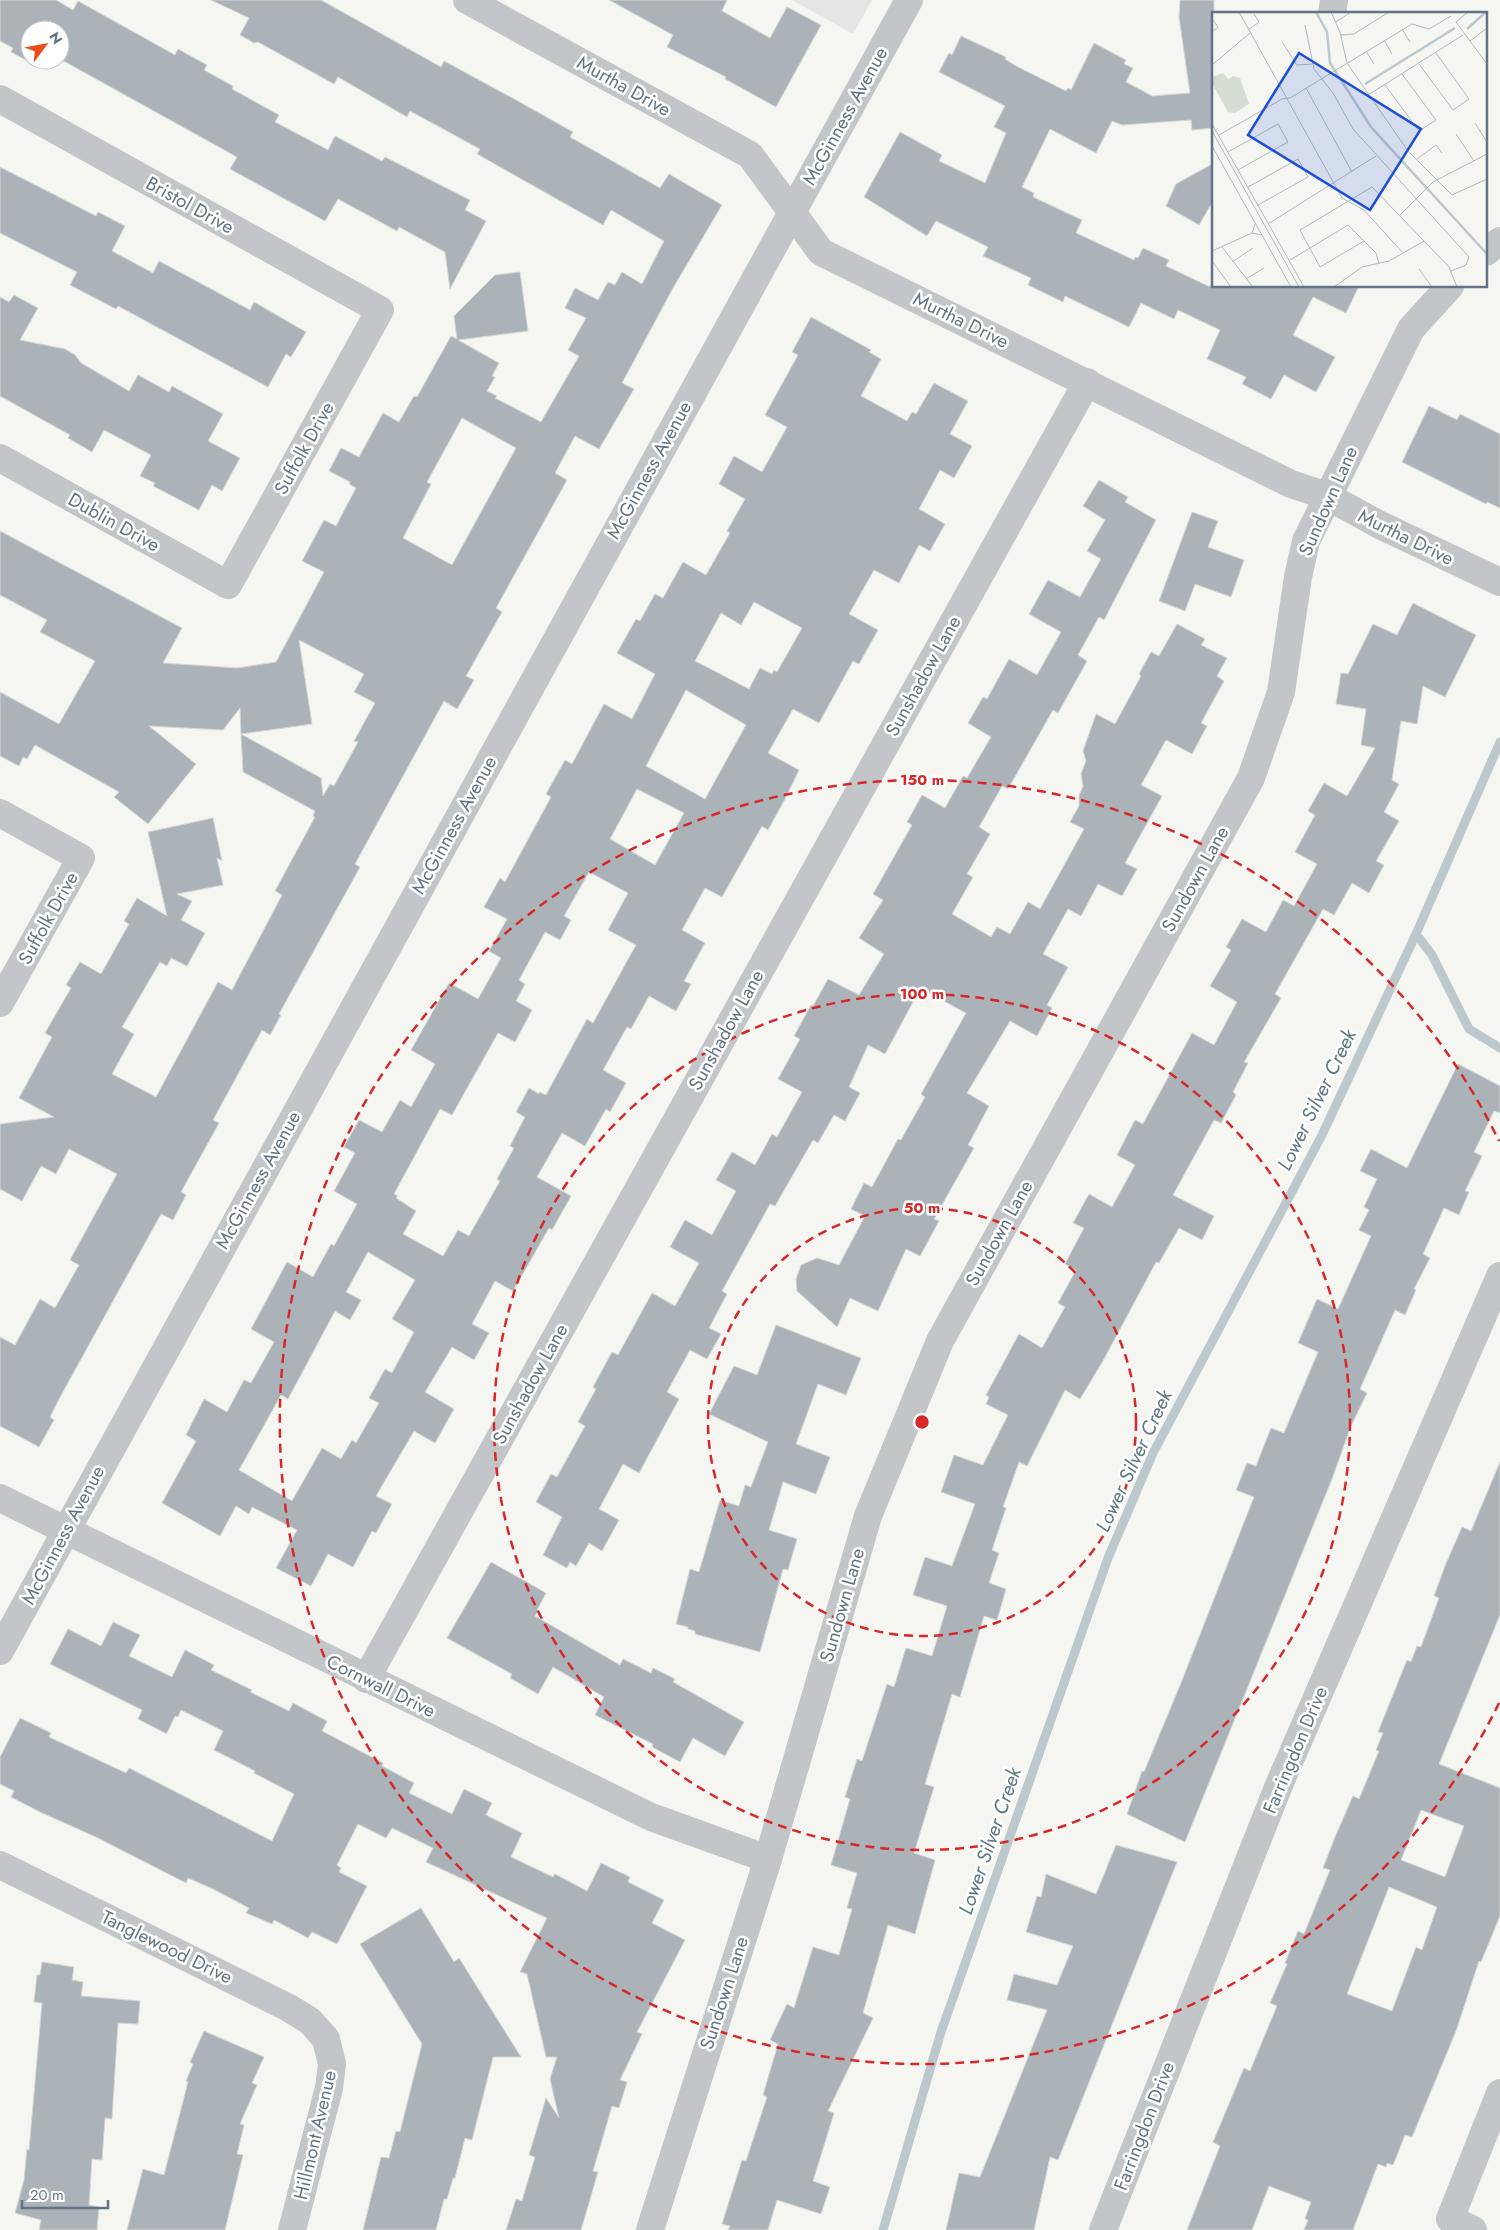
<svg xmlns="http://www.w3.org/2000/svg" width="1500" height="2230" font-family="Jost,sans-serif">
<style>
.built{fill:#e5e6e4}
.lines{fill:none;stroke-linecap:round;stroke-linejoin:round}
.stream{stroke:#bdc8cd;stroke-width:9}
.building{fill:#abb3b8;stroke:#d6d6d3;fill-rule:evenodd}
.street{stroke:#c2c6c9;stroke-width:28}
.ring{fill:none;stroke:#d62828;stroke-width:2.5;stroke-dasharray:9 6}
.labels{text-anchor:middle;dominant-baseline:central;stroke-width:5;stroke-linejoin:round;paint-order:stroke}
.street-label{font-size:19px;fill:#627483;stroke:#fff}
.water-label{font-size:20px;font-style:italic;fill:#5e7781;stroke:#fff}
.inset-river{fill:none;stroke:#bdc8cd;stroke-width:2.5}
.inset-road{fill:none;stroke:#b1b9be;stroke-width:1}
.view{fill:#1d4ed8;fill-opacity:0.15;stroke:#1d4ed8;stroke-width:2.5}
.inset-edge{fill:none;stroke:#627483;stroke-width:2.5}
.centre{fill:#d62828;stroke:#fff;stroke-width:2.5}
.ring-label{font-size:15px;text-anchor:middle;font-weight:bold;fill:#d62828;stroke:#fff;stroke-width:5;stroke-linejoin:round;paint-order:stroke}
</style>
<rect width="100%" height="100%" fill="#f5f5f1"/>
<!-- built -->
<polygon class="built" points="792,0 872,0 853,34"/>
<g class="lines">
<!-- stream -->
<g class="stream">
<polyline points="1416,934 1432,955 1469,1029 1500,1048"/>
<polyline points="883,2230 941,2032 1108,1558 1153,1453 1322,1135 1416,934 1500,742"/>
</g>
</g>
<!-- building -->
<g class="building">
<polygon points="0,0 56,0 73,10 78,1 175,55 178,49 207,65 204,70 233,86 232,89 279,115 275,122 328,150 335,136 382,161 385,157 470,200 465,210 486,221 450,289 445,252 399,227 397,231 338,199 325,221 230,169 237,157 60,59 60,30 30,30 30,60 41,60 37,66 11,52 13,48 0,41"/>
<path d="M 211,0 L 321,0 L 441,67 L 444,61 L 516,100 L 573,132 L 570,137 L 660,188 L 669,174 L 722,205 L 673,288 L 622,383 L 634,389 L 599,449 L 575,436 L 555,473 L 567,480 L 496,608 L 502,612 L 466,676 L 474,680 L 457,709 L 444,701 L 355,864 L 360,867 L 279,1014 L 281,1015 L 270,1035 L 262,1030 L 213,1120 L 219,1123 L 181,1192 L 186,1195 L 173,1220 L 161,1214 L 59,1399 L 50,1417 L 54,1420 L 39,1447 L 0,1426 L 0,1337 L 15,1345 L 40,1299 L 55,1308 L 79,1265 L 70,1260 L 117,1174 L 69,1149 L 56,1174 L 41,1166 L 22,1201 L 0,1189 L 0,1124 L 54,1117 L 19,1098 L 52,1037 L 45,1033 L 71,988 L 66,985 L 80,962 L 101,974 L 129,924 L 124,921 L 137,898 L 167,916 L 148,832 L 213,818 L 222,861 L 217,858 L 223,885 L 177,894 L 192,901 L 181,920 L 205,933 L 187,966 L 171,958 L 167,966 L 160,962 L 122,1027 L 134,1034 L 112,1074 L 156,1097 L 218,982 L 232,990 L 282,895 L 275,891 L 315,817 L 313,816 L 315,811 L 243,772 L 241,734 L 321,778 L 323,796 L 330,784 L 334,786 L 358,742 L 354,741 L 375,703 L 354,692 L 364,674 L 299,640 L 312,724 L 241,734 L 240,708 L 223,730 L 149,726 L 196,764 L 148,824 L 114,797 L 119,792 L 35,745 L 27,759 L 23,757 L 19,766 L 0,756 L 0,692 L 59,724 L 95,661 L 40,632 L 47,620 L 0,595 L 0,531 L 182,628 L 163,663 L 237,668 L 276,662 L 324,572 L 302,561 L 324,520 L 336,526 L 356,488 L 349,484 L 350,482 L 329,471 L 341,448 L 359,457 L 383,413 L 399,422 L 414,396 L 417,397 L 451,336 L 457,339 L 454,316 L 495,275 L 520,272 L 528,331 L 458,340 L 499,363 L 492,376 L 495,377 L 487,391 L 497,396 L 495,398 L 541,422 L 579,356 L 568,350 L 586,318 L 565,308 L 575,288 L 598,300 L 608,282 L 615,285 L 622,272 L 642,284 L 664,241 L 611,210 L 603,225 L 477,154 L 480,149 L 410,111 L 407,117 L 338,77 L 334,84 L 258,42 L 254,43 L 240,35 L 249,18 ZM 462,418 L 516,448 L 452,565 L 403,538 L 431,484 L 427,482 Z"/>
<polygon points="609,0 727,0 722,11 770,38 787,7 821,25 776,107 725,79 726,77 667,47 673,35"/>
<polygon points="1180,0 1214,0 1214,128 1192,130 1191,120 1122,125 1112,121 1096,153 1050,129 1022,187 1034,193 1033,197 1082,220 1076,233 1134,260 1135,257 1138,258 1143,248 1169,260 1166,266 1208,286 1359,286 1346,313 1313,297 1293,335 1335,357 1316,392 1284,375 1271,399 1242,384 1246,377 1207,359 1220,330 1178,310 1174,319 1141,303 1129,327 1065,296 1063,302 1028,285 1031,278 983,256 988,247 936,221 927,236 864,197 900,132 942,155 939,161 985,183 1006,133 994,127 1005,106 939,72 949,53 952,55 961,36 1006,57 1005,59 1016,66 1066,91 1068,88 1071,90 1094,43 1126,60 1124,64 1133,68 1126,82 1152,96 1190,93 1179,17"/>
<polygon points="1214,163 1214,199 1199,225 1166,206 1176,184"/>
<polygon points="0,167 96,216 98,212 125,226 112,251 153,273 159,261 250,310 254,302 306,332 291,357 286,354 268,387 118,306 116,309 70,285 77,272 0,233"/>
<polygon points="14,295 38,308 20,340 65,349 75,355 81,363 129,391 138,375 169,392 172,386 223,414 208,441 240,458 222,491 212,485 199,510 153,486 155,483 140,476 151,455 104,430 92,452 68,438 70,435 0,396 0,297 9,302"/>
<path d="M 811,317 L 871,350 L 869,352 L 881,359 L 861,396 L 907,421 L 912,412 L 916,414 L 934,383 L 968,401 L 950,434 L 972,446 L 954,478 L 940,470 L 919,509 L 945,524 L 930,551 L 919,545 L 899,583 L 874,570 L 849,614 L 878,630 L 859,664 L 853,661 L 819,723 L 793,709 L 768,753 L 799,770 L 785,799 L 768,830 L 762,826 L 722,897 L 705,888 L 682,930 L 705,943 L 684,981 L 691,984 L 676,1011 L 649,996 L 631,1029 L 627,1027 L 603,1070 L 626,1083 L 610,1112 L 606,1109 L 585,1146 L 562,1133 L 537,1177 L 571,1196 L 552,1230 L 549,1228 L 513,1291 L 495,1281 L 472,1324 L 489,1333 L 474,1360 L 452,1347 L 425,1392 L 454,1409 L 435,1443 L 414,1431 L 376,1496 L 392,1504 L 376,1533 L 372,1531 L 353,1567 L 328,1554 L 311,1586 L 276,1568 L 297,1530 L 252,1507 L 249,1514 L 236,1506 L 220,1536 L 162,1503 L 196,1441 L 186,1435 L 204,1399 L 227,1412 L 244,1380 L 251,1383 L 274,1342 L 251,1329 L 287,1262 L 313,1277 L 331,1244 L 334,1246 L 357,1204 L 334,1191 L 355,1153 L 344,1147 L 359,1120 L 382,1132 L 400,1100 L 411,1107 L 435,1064 L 411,1050 L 449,983 L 478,999 L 501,958 L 489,951 L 507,919 L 484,907 L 500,878 L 505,882 L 551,797 L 546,794 L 565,760 L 572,764 L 604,704 L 632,719 L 655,674 L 617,653 L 636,619 L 640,621 L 655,594 L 663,598 L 683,562 L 706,575 L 730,533 L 727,531 L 745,499 L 719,484 L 734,456 L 762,472 L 787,427 L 765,415 L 798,355 L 792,352 ZM 754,602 L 802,628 L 777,672 L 774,670 L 772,674 L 760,668 L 749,689 L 695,661 L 721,613 L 741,625 ZM 686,690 L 746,725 L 705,799 L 646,766 ZM 637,789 L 684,813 L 655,865 L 610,839 ZM 589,872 L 628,893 L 608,930 L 636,945 L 593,1023 L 587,1019 L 546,1095 L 540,1092 L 539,1094 L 529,1088 L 516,1112 L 525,1117 L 510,1146 L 514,1148 L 497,1179 L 500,1181 L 469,1236 L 458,1230 L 443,1256 L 403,1234 L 416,1211 L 396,1198 L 398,1196 L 394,1194 L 440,1109 L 452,1115 L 498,1033 L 515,1042 L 532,1010 L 516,1001 L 525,984 L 519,980 L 545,932 L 560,940 L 571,920 L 564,916 ZM 368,1252 L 415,1280 L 392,1319 L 414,1332 L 392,1373 L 385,1369 L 369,1398 L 379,1403 L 356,1443 L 352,1440 L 341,1459 L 322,1448 L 292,1501 L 239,1470 L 281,1395 L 288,1399 L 335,1311 L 350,1320 L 361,1300 L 346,1292 Z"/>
<polygon points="1429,406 1457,420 1460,414 1500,434 1500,508 1487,502 1486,504 1402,462"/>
<polygon points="1099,480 1128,497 1125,502 1156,520 1104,620 1099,617 1078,655 1087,661 1058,713 1053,710 1008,789 1002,786 979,827 990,834 967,874 973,877 952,914 991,937 997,927 1010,934 1028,902 1040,909 1084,829 1070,822 1079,806 1079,796 1083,786 1081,774 1086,761 1083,751 1096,714 1115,724 1141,676 1139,674 1151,652 1159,656 1177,624 1205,639 1201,645 1227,658 1217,676 1224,681 1201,723 1207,726 1192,754 1166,740 1141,785 1162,796 1125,863 1137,869 1122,896 1098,884 1081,916 1068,909 1043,954 1068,967 1047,1005 1052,1008 1037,1036 1010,1021 967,1093 989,1106 968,1145 974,1148 934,1219 939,1221 920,1256 906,1249 878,1311 850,1298 837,1327 797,1291 796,1279 801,1265 817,1258 839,1265 865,1216 851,1209 864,1183 872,1187 898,1139 901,1140 925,1097 921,1094 966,1013 927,992 925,995 919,991 885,1054 868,1045 849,1087 860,1093 845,1121 834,1115 818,1143 813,1140 775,1206 770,1204 722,1291 727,1294 709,1328 721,1334 707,1359 690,1350 667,1392 679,1399 639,1473 623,1464 599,1509 619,1520 602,1551 589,1543 576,1566 570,1562 567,1568 543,1555 562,1517 536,1502 551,1474 557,1477 585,1426 578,1422 596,1389 593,1387 612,1352 618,1355 652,1293 675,1306 699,1263 670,1247 685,1220 712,1235 736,1191 716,1180 732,1152 755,1165 772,1134 777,1137 802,1092 778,1079 800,1039 794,1036 811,1005 813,1006 828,979 859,995 884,954 859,938 883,900 873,894 912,825 907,822 922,795 945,808 963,776 967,778 991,737 968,723 983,697 987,699 1009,659 1037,675 1061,632 1029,614 1048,580 1080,597 1101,559 1087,551 1105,520 1083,506"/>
<polygon points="1192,512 1218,521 1208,547 1244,560 1231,597 1195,584 1185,611 1159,601"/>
<polygon points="1413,603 1476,635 1445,697 1423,686 1417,724 1401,721 1392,780 1399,784 1384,812 1399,821 1376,861 1384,865 1369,893 1352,883 1334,915 1323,909 1275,994 1281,998 1244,1062 1248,1063 1233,1092 1236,1095 1221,1123 1214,1120 1173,1195 1214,1216 1202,1240 1179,1228 1159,1263 1156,1262 1104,1359 1080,1399 1065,1390 1027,1466 1019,1462 1003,1507 1006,1508 992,1550 999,1553 989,1583 1006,1589 997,1620 984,1616 960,1697 952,1694 925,1784 934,1787 914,1853 935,1860 915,1934 888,1925 863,2013 873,2018 828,2111 834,2113 813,2181 830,2187 821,2214 777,2200 768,2230 728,2230 730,2226 722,2224 742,2160 746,2161 767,2097 763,2095 778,2044 770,2040 787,2004 794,2008 813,1947 839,1955 852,1909 847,1908 857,1873 831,1865 850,1799 845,1797 857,1759 862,1761 887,1684 894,1687 906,1648 932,1656 947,1606 913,1595 925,1557 952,1566 975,1504 941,1492 954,1455 983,1465 1008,1415 986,1404 989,1397 986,1395 1019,1334 1042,1348 1065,1307 1058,1303 1076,1270 1065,1264 1084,1228 1073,1223 1089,1194 1112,1207 1135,1165 1117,1155 1135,1120 1143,1124 1192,1033 1214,1045 1237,1002 1210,986 1231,950 1226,947 1242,919 1266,932 1283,900 1294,906 1317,864 1295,852 1315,815 1308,811 1324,783 1347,796 1375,748 1361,745 1366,709 1336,704 1341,673 1348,674 1373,624 1397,635"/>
<polygon points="1458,1064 1500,1086 1500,1113 1494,1111 1474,1152 1482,1156 1465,1191 1469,1192 1459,1215 1444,1208 1423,1254 1430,1258 1414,1289 1416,1290 1405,1315 1395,1310 1360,1389 1367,1393 1351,1426 1332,1479 1185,1842 1127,1814 1142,1771 1144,1772 1181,1683 1254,1497 1236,1490 1247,1463 1256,1466 1271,1428 1284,1433 1318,1352 1298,1343 1317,1299 1338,1309 1371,1236 1359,1230 1369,1210 1364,1207 1377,1179 1360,1171 1371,1149 1407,1168"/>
<polygon points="776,1325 861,1358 846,1395 818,1384 796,1444 830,1457 816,1494 783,1482 769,1530 797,1539 788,1570 783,1569 760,1652 695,1634 695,1631 688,1629 688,1627 676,1624 690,1569 699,1572 720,1500 739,1506 745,1485 751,1487 768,1442 709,1414 734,1366 757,1375"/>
<path d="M 1500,1462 L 1500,1615 L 1439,1764 L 1500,1788 L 1500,1916 L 1481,1962 L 1479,1961 L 1456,2031 L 1412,2137 L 1405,2135 L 1393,2165 L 1387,2163 L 1386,2167 L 1378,2164 L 1353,2230 L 1304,2230 L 1308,2220 L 1305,2219 L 1311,2202 L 1269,2186 L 1252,2230 L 1187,2230 L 1220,2146 L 1213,2142 L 1244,2068 L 1250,2071 L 1277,2006 L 1270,2003 L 1287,1964 L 1285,1963 L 1298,1931 L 1304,1934 L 1330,1870 L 1323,1868 L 1335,1837 L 1353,1796 L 1359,1799 L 1379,1751 L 1376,1750 L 1383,1733 L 1378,1732 L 1407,1660 L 1411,1662 L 1417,1646 L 1421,1647 L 1439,1598 L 1434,1596 L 1445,1566 L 1462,1527 L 1471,1531 ZM 1421,1810 L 1464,1826 L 1445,1877 L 1401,1860 ZM 1389,1887 L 1437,1907 L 1422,1950 L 1416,1947 L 1392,2011 L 1347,1994 Z"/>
<polygon points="491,1562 546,1593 537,1610 538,1611 535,1616 620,1665 623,1659 651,1673 653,1668 675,1679 673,1682 744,1722 725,1756 693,1738 680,1762 652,1747 653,1744 595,1715 604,1697 553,1667 538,1694 510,1678 512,1674 447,1638"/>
<polygon points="113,1622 140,1635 129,1656 172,1677 185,1650 214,1665 211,1670 252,1690 250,1692 289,1711 293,1703 327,1721 322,1731 383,1763 382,1766 414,1783 409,1793 452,1814 464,1789 492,1803 486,1815 522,1833 511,1857 553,1877 555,1874 587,1891 601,1863 630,1877 628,1882 664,1900 652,1923 685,1940 637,2032 642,2034 620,2080 627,2082 619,2108 612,2106 593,2171 598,2172 581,2230 506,2230 516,2199 522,2201 535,2157 529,2155 546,2098 559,2118 550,2079 557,2057 546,2057 527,1974 520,1972 547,1918 426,1862 433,1848 392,1828 386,1838 358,1824 337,1865 341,1868 339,1872 367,1886 337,1944 312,1932 308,1938 274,1920 272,1924 246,1913 249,1908 213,1889 188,1878 186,1883 96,1837 40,1812 11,1797 14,1791 0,1784 0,1757 20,1718 51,1733 49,1737 126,1773 129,1768 272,1841 294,1794 254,1773 255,1771 214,1750 223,1731 181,1710 178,1717 175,1716 167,1733 165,1733 138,1719 142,1710 50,1664 68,1629 101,1646"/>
<polygon points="1116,1845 1177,1862 1058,2160 1050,2157 1034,2230 946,2230 959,2173 980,2177 1047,2010 1007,2000 1014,1974 1057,1985 1073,1946 1026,1932 1037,1896 1041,1897 1046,1874 1096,1894"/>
<polygon points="421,1908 454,1962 459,1958 521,2057 493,2057 472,2140 465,2138 455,2178 453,2178 447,2199 444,2199 436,2230 363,2230 381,2157 389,2158 396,2131 400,2132 422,2044 360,1944"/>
<polygon points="42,1962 74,1967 72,1980 83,1982 81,1996 140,2001 138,2024 118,2023 112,2119 105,2118 102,2160 92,2159 89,2205 99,2207 97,2230 39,2230 41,2220 15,2213 24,2180 27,2149 29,2150 42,2003 34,2002 37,1975 40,1975"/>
<polygon points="204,2031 264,2057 252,2083 257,2085 240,2124 244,2125 237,2154 243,2155 225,2230 127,2230 143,2169 164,2175 188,2082 186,2081 193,2064 190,2062"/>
</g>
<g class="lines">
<!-- street -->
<g class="street">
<polyline points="467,0 750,155 821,252 1291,484 1327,496 1378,524 1500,582"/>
<polyline points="1332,14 1334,0"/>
<polyline points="0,99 380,310 228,585 0,458"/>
<polyline points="1486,252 1500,241"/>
<polyline points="0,813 81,858 0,1003"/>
<polyline points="0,1498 651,1817 768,1859"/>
<polyline points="0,1651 909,0"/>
<polyline points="366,1679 1087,382"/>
<polyline points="0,1865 289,2008 310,2021 326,2039 332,2064 329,2088 292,2230"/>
<polyline points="650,2230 768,1859 868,1516 940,1341 1251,778 1281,692 1298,577 1306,541 1411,329 1450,286"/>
<polyline points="1103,2230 1279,1785 1500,1276"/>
<polyline points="1473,2230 1450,2219 1500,2093"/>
</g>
</g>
<!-- distance rings -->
<g class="ring">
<circle cx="922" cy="1422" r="214"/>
<circle cx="922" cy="1422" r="428"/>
<path d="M1499 1703A642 642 0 1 1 1499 1141"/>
</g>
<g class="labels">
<!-- street labels -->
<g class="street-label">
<text transform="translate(624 86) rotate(29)">Murtha Drive</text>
<text transform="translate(845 116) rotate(-61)">McGinness Avenue</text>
<text transform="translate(190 205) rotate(29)">Bristol Drive</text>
<text transform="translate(961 320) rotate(26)">Murtha Drive</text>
<text transform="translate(304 448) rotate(-61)">Suffolk Drive</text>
<text transform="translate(649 470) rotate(-61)">McGinness Avenue</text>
<text transform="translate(1328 501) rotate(-66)">Sundown Lane</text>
<text transform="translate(114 522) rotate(29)">Dublin Drive</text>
<text transform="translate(1406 537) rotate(26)">Murtha Drive</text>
<text transform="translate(923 676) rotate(-61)">Sunshadow Lane</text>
<text transform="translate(454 825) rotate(-61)">McGinness Avenue</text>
<text transform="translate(1195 879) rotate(-61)">Sundown Lane</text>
<text transform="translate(48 918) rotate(-61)">Suffolk Drive</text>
<text transform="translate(726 1030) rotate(-61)">Sunshadow Lane</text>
<text transform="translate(258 1180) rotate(-61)">McGinness Avenue</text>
<text transform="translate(999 1233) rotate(-61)">Sundown Lane</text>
<text transform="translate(530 1384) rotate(-61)">Sunshadow Lane</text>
<text transform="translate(63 1535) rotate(-62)">McGinness Avenue</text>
<text transform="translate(842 1605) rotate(-74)">Sundown Lane</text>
<text transform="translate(381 1686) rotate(26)">Cornwall Drive</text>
<text transform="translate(1295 1750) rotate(-67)">Farringdon Drive</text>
<text transform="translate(167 1947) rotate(26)">Tanglewood Drive</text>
<text transform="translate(724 1993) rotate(-72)">Sundown Lane</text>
<text transform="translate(1144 2126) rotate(-69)">Farringdon Drive</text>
<text transform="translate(315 2135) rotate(-77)">Hillmont Avenue</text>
</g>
<!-- water labels -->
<g class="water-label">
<text transform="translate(1317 1100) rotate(-64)">Lower Silver Creek</text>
<text transform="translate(1134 1461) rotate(-65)">Lower Silver Creek</text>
<text transform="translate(990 1841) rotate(-71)">Lower Silver Creek</text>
</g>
</g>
<!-- overview -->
<g transform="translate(1212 12)">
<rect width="275" height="275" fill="#f5f5f1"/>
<path d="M 11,61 L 16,67 L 21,64 L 28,66 L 37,92 L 23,101 L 16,100 L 0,71 L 0,65 Z" fill="#d5dcd1"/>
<path class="inset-river" d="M 104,0 L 115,20 L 118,51 L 159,115 L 275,242M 255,17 L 274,0M 153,72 L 243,16"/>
<path class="inset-road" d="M 27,0 L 130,186 L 152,198 L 190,240M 119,0 L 128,20 L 135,51 L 196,139 L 240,183 L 275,167M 0,7 L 6,15 L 0,20M 124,10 L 139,0M 244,10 L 256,0M 244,10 L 275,52M 93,13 L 102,57 L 121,81 L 141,117 L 257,245 L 254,253 L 239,259M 190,17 L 198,30M 36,18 L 47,10 L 42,2M 129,23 L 142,22 L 177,0M 172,28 L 180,42M 258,29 L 275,16M 70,30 L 85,53 L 101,52M 154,39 L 162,52M 207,52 L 241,98 L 257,87 L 224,41M 0,53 L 38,21M 173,73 L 207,119 L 224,108 L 190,62M 94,76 L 140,160M 156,83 L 251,23M 263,111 L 275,130M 0,112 L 92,275M 0,119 L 87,275M 244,122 L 262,149M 7,123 L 70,87 L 78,86 L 200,12 L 217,17 L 239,4M 0,134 L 79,275M 16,140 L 66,112 L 76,130 L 26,158M 205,147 L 224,133 L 230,141M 36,175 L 86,147 L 96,165 L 46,193M 188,203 L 221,170 L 275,142M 43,212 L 40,221 L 49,223M 56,212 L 164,144M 152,229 L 108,255 L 88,218 L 160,175 L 237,255 L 245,275M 10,235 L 41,275M 0,239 L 40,221M 78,248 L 136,213 L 164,241 L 167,252M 0,249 L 19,275M 20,250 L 41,236M 207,257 L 220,275M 34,267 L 52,256M 122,275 L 150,255 L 177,249 L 212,229"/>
<path class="view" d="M 87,41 L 209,117 L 158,198 L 36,123 Z"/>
<rect width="275" height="275" class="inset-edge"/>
</g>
<circle cx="922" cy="1422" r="8" class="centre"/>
<g class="ring-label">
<text x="922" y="785">150 m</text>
<text x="922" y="999">100 m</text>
<text x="922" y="1213">50 m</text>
</g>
<!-- north arrow -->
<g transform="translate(45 45) rotate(58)"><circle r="24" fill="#ffffff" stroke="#c0c7cd"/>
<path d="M0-4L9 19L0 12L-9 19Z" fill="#eb4c1a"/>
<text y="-8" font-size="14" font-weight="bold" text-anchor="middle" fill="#627483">N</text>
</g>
<!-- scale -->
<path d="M22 2200v8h86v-8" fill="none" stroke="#627483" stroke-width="2.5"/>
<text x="30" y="2200" font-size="15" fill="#627483" stroke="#ffffff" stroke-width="4" paint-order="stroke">20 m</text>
</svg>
